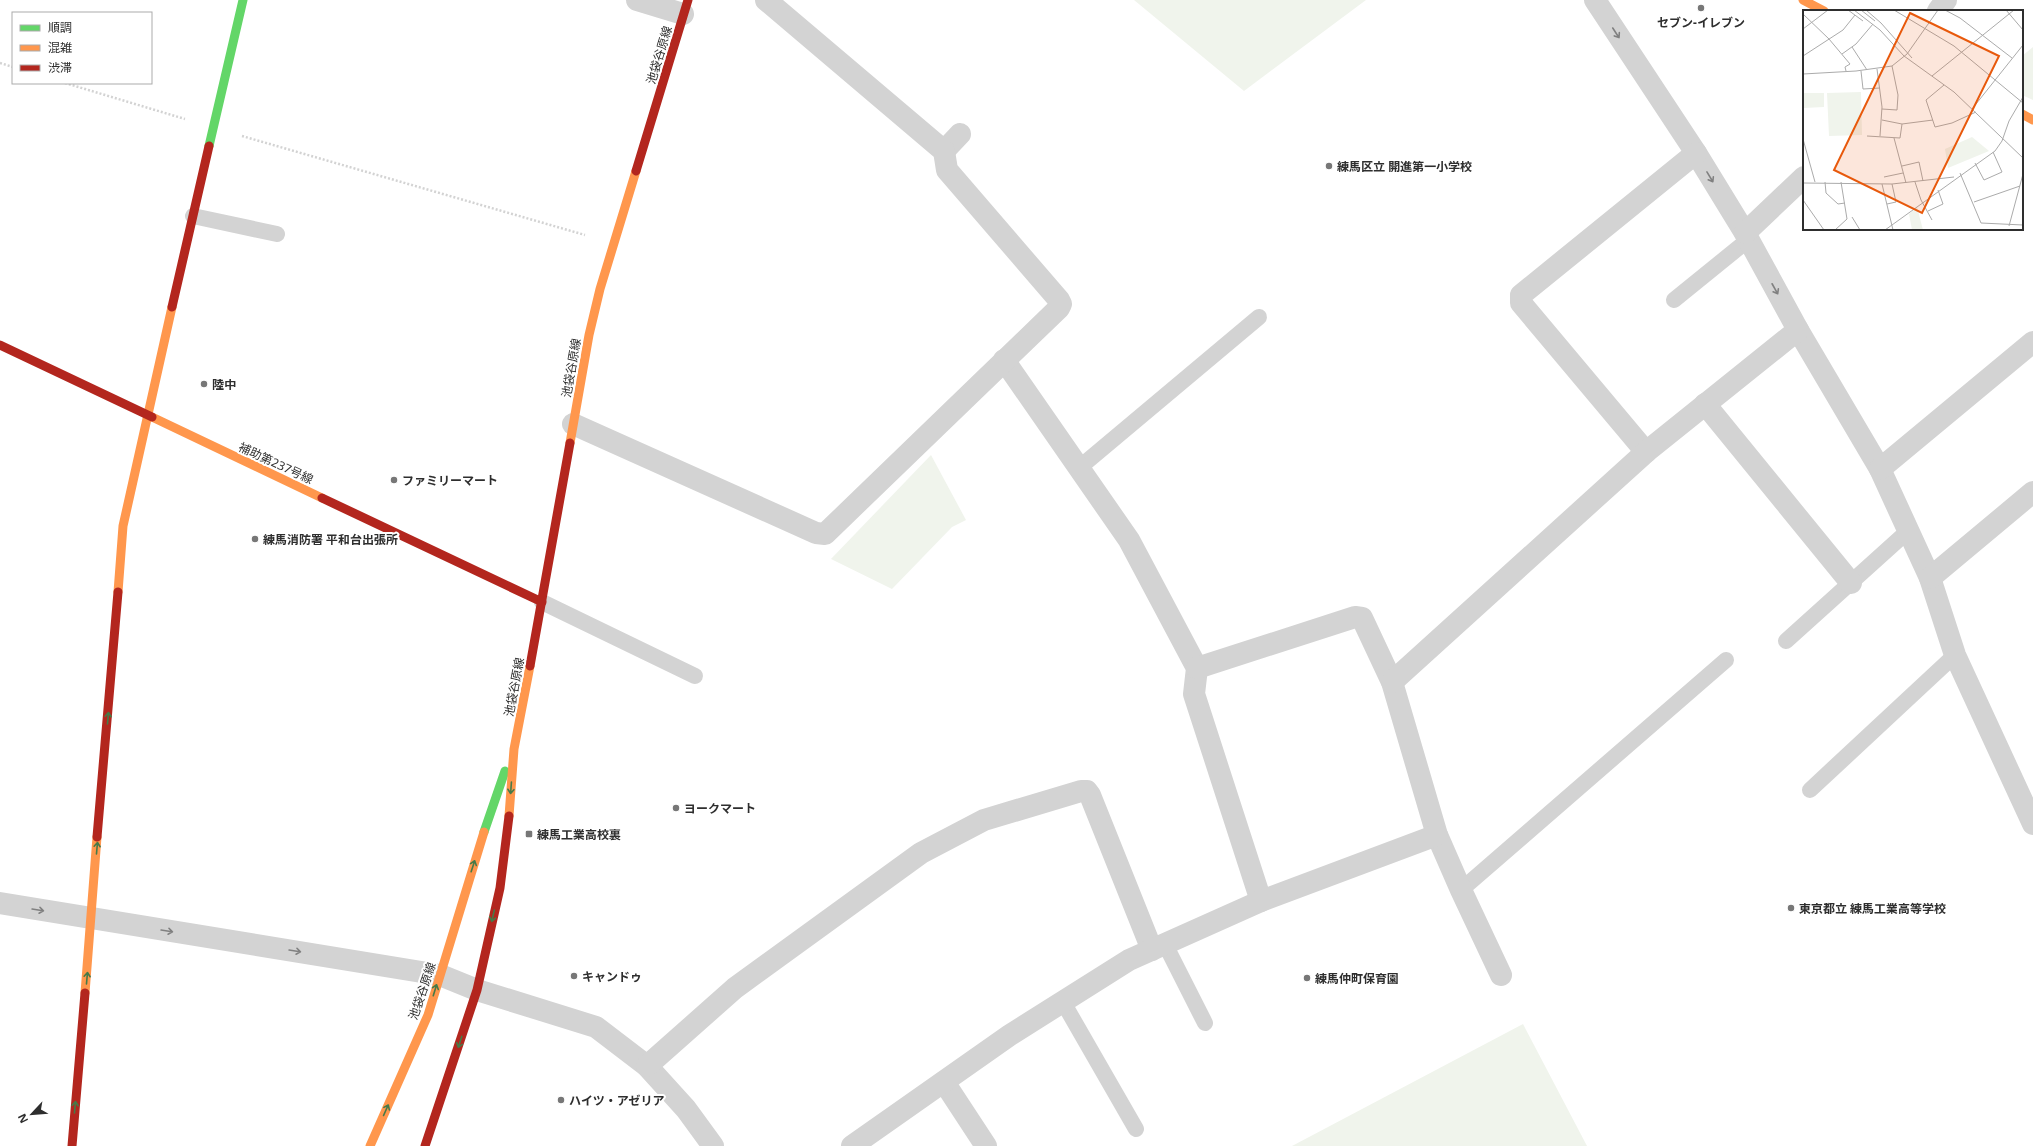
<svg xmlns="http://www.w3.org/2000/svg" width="2033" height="1146" font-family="'Noto Sans','Noto Sans JP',sans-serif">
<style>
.green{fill:#f0f4ec}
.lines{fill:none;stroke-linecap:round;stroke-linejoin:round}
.path{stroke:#d3d3d3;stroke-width:2.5;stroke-dasharray:2 2;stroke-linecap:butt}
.lane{stroke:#d3d3d3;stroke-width:16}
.street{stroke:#d3d3d3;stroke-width:22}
.fast{stroke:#63d668;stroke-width:9}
.slow{stroke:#ff974d;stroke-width:9}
.jam{stroke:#b3261e;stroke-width:9}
.oneway{stroke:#808080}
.oneway2{stroke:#467a48}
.poi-dot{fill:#777;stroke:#fff;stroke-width:1.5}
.labels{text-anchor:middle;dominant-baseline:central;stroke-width:4;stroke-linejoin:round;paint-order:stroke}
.poi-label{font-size:12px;font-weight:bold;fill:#2e2e2e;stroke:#fff;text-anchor:start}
.street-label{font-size:12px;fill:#2e2e2e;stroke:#fff}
.inset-road{fill:none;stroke:#ababab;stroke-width:1}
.view{fill:#e8590c;fill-opacity:0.15;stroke:#e8590c;stroke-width:2}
.inset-edge{fill:none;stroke:#2e2e2e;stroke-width:2}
</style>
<rect width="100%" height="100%" fill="#fff"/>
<!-- green -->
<g class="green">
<polygon points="1134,0 1366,0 1244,91"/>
<polygon points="2033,47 2033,100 2022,95 2022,56"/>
<polygon points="931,455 966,520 952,527 892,589 831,559"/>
<polygon points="1523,1024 1587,1146 1292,1146"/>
</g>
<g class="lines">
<!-- path -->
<g class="path">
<polyline points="0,63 13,67"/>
<polyline points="65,83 185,119"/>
<polyline points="242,136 585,235"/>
</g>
<!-- lane -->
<g class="lane">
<polyline points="193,216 277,234"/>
<polyline points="1674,300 1748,240"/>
<polyline points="1079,468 1259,317"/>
<polyline points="542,602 695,676"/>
<polyline points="1786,641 1908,531"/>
<polyline points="1810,790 1955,655"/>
<polyline points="1461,890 1726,660"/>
<polyline points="1165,944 1205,1023"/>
<polyline points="1063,1002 1136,1129"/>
</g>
<!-- street -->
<g class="street">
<polyline points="637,0 683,14"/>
<polyline points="1595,0 1696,153 1745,233 1798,330 1880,469 1930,578 1955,655 2033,824"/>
<polyline points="1938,11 1946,0"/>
<polyline points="944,151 960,134"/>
<polyline points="1745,233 1804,177"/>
<polyline points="1004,360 1129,540 1197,668 1194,694 1261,901"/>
<polyline points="1705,404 1851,583"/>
<polyline points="573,424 816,533 825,534 1059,308 1061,304 1059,300 947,170 944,151 766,0"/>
<polyline points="1646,452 1521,303 1521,295 1696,153"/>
<polyline points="1880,469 2033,342"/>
<polyline points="1930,578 2033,492"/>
<polyline points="1197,668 1355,617 1362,618 1392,682 1437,835 1461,890 1501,975"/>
<polyline points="1392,682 1646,452 1798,330"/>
<polyline points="0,903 440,975 477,990 596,1027 647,1066 686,1109 713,1146"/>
<polyline points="647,1066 735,988 921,853 984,820 1081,791 1087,791 1090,795 1152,950"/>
<polyline points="944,1082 986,1146"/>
<polyline points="852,1146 1010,1035 1129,960 1261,901 1437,835"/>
</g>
<!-- fast -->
<g class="fast">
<polyline points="209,146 243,0"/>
<polyline points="484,832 505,771"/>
</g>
<!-- slow -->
<g class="slow">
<polyline points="1803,0 1824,11"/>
<polyline points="2022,114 2033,120"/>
<polyline points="152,417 322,498"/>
<polyline points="570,443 589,335 600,289 636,171"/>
<polyline points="118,592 123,526 172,307"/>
<polyline points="509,816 514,749 530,666"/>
<polyline points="85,993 97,837"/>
<polyline points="370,1146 428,1015 484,832"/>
</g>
<!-- jam -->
<g class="jam">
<polyline points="636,171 688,0"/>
<polyline points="172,307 209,146"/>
<polyline points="0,345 152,417"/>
<polyline points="322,498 542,602"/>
<polyline points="530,666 570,443"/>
<polyline points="97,837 118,592"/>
<polyline points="72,1146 85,993"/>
<polyline points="425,1146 477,990 500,888 509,816"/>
</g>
</g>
<!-- one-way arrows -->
<defs><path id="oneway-shaft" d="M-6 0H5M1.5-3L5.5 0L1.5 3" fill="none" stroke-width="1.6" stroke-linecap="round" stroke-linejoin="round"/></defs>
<g class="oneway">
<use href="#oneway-shaft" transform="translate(1616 33) rotate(57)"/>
<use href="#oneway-shaft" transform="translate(1710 177) rotate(59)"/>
<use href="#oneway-shaft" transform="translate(1775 289) rotate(61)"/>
<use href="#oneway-shaft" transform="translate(38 910) rotate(9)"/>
<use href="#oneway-shaft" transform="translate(167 931) rotate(9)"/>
<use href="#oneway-shaft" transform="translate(295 951) rotate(9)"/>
</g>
<g class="oneway2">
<use href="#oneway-shaft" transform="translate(108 718) rotate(-85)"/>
<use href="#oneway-shaft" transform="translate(511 788) rotate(94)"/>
<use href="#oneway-shaft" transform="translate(97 848) rotate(-85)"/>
<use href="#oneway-shaft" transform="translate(473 866) rotate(-72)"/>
<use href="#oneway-shaft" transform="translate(493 916) rotate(103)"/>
<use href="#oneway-shaft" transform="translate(87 978) rotate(-85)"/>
<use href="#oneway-shaft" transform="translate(435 990) rotate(-73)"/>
<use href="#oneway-shaft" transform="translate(460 1042) rotate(108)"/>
<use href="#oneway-shaft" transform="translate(75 1107) rotate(-85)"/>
<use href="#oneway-shaft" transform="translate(386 1110) rotate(-66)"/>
</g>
<!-- markers -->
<g class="poi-dot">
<circle cx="1701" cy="8" r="4"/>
<circle cx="1329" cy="166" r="4"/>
<circle cx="204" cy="384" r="4"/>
<circle cx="394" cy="480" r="4"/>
<circle cx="255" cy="539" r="4"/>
<circle cx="676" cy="808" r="4"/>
<rect x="525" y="830" width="8" height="8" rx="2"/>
<circle cx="1791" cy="908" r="4"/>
<circle cx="574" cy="976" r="4"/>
<circle cx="1307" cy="978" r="4"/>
<circle cx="561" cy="1100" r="4"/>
</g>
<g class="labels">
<!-- poi labels -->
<g class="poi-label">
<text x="1701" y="22" text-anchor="middle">セブン-イレブン</text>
<text x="1337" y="166">練馬区立 開進第一小学校</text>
<text x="212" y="384">陸中</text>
<text x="402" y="480">ファミリーマート</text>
<text x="263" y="539">練馬消防署 平和台出張所</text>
<text x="684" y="808">ヨークマート</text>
<text x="537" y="834">練馬工業高校裏</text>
<text x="1799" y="908">東京都立 練馬工業高等学校</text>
<text x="582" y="976">キャンドゥ</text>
<text x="1315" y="978">練馬仲町保育園</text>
<text x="569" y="1100">ハイツ・アゼリア</text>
</g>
<!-- street labels -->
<g class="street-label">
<text transform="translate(659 55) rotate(-73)">池袋谷原線</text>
<text transform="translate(571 368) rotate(-80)">池袋谷原線</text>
<text transform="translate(276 463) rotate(25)">補助第237号線</text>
<text transform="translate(514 687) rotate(-79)">池袋谷原線</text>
<text transform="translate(422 991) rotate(-71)">池袋谷原線</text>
</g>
</g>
<!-- overview -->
<g transform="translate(1803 10)">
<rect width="220" height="220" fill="#fff"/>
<path d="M 58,82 L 59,125 L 26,126 L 24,83 ZM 0,83 L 21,83 L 21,97 L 1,98 ZM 169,127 L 186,141 L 145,158 L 142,139 ZM 114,197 L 120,220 L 109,220 L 106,204 Z" fill="#f0f4ec"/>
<path class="inset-road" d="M 45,0 L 60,11M 51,0 L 77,20 L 101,46 L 151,82 L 220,148M 58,0 L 72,11M 63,0 L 78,13 L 109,48M 91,0 L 151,36 L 220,93M 142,0 L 157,8 L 209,48M 203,0 L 220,20M 0,4 L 26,29 L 47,54 L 42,57 L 43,61M 0,19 L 25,0M 49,37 L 64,60M 39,44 L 53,34 L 70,14M 0,46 L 40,20 L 52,5M 74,59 L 79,97 L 77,126M 58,61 L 60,79 L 77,78M 0,64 L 53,61 L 89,56 L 104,44 L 135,0M 129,66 L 211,0M 141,75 L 123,90 L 132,117 L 149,113 L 173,102M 79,99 L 94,100 L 95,85 L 89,56M 169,99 L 220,35M 79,110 L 99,114 L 130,110M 64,126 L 97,128 L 99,114M 91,128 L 103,173M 0,129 L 12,172M 172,153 L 181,170 L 199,162 L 190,142M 99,156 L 116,152 L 120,171M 157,163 L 178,213 L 220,215M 81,167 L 100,163M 22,172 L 23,183 L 35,194 L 42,193M 112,172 L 118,190 L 129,210M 0,173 L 89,174 L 151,167M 79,174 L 90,220M 0,190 L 21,220M 171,192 L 217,176M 84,194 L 93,192 L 89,174M 125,201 L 140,194 L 135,180M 49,207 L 57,220M 206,216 L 220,164M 32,220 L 44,209 L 38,172M 82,220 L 192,141 L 199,131 L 206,111 L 220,87"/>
<path class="view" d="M 107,3 L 196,46 L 119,203 L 31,160 Z"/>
<rect width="220" height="220" class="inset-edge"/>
</g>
<!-- legend -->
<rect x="12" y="12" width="140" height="72" fill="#ffffff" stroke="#ababab"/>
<rect x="20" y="25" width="20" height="6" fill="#63d668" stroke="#ababab"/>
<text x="48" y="32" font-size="12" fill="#2e2e2e">順調</text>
<rect x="20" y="45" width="20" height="6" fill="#ff974d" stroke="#ababab"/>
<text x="48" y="52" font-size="12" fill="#2e2e2e">混雑</text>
<rect x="20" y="65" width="20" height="6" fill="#b3261e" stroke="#ababab"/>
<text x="48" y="72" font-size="12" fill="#2e2e2e">渋滞</text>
<!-- north arrow -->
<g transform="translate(32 1114) rotate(244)" stroke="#ffffff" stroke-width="3" paint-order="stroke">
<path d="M0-3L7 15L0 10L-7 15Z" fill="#2e2e2e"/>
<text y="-6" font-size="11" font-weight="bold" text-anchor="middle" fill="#2e2e2e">N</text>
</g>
</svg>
